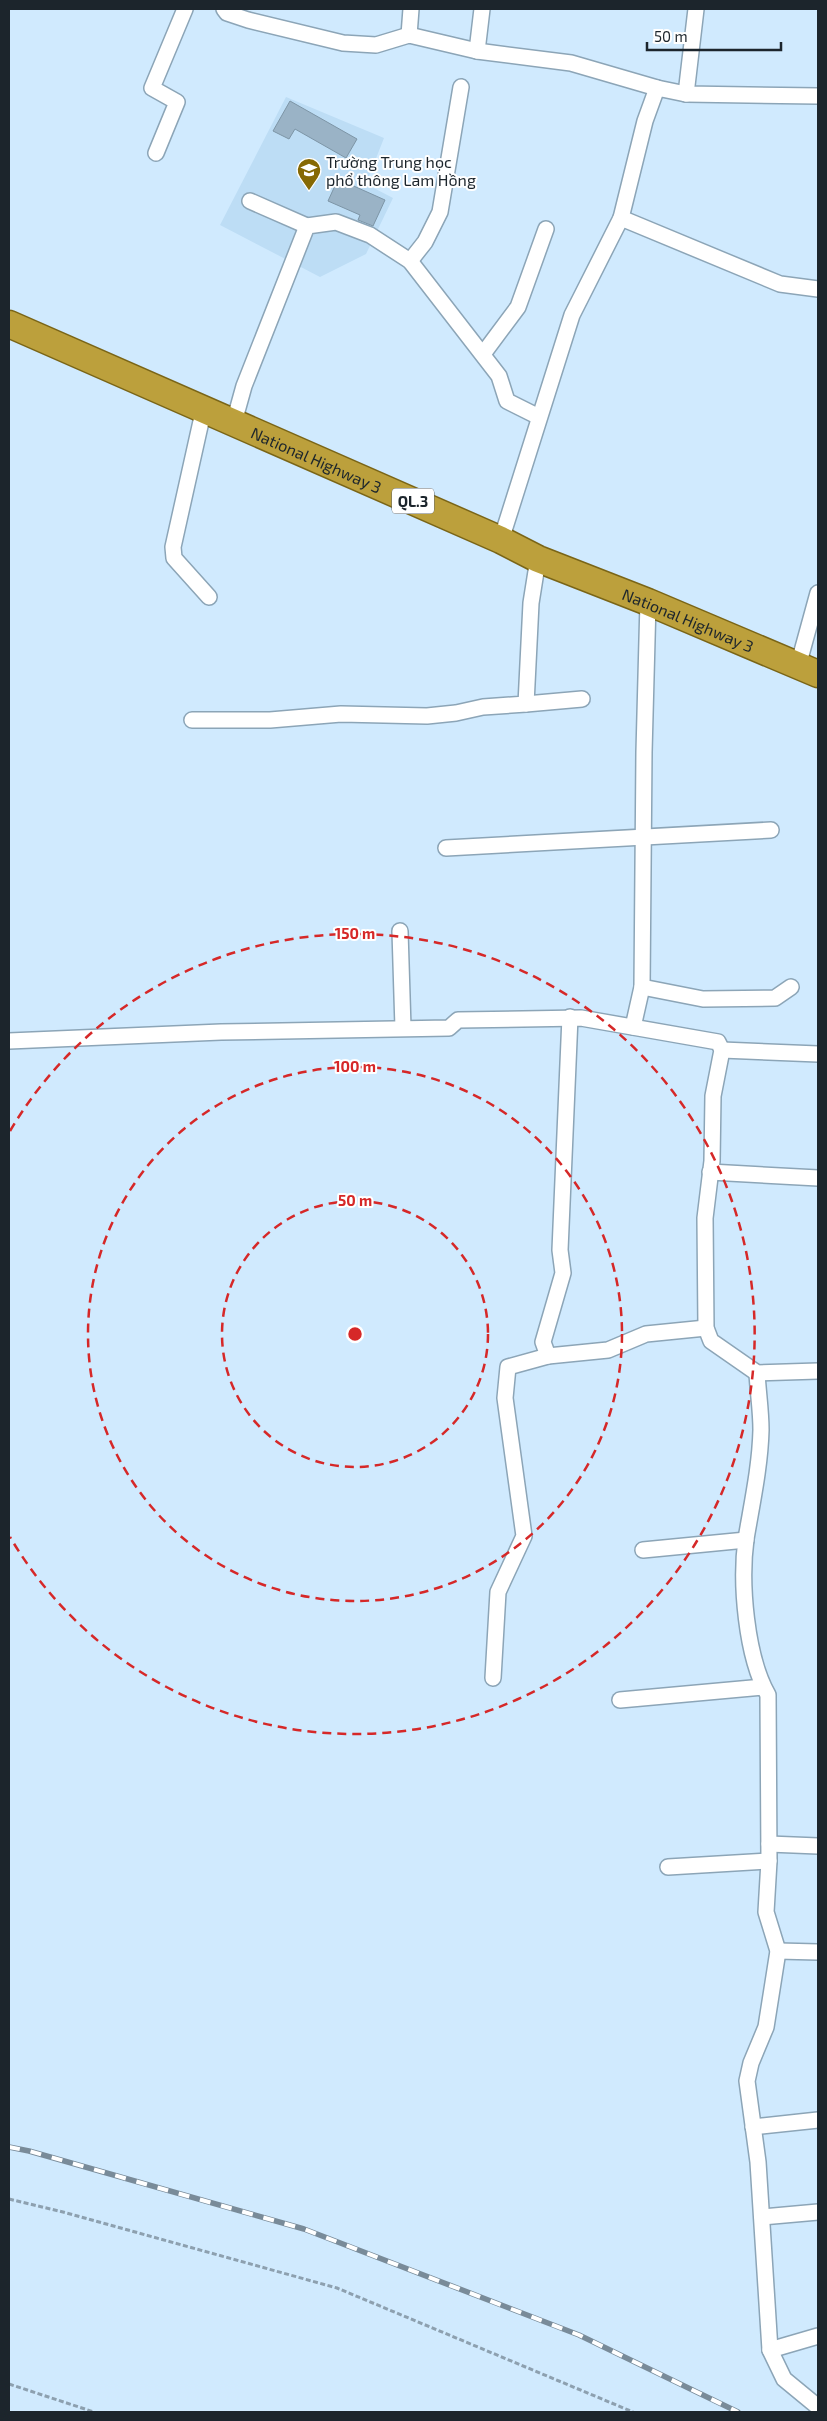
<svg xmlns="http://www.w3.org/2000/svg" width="827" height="2421" font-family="'Exo 2',sans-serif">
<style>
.built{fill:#bdddf5}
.building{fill:#9ab3c6;stroke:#7d95a6}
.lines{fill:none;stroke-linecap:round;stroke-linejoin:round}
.minor-casing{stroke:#8ca5b7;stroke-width:18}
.trunk-casing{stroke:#7a6517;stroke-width:29}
.path{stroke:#8da0af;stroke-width:3;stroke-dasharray:5 2.5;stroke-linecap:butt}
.minor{stroke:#fff;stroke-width:15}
.trunk{stroke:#bca03c;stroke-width:26}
.rail-casing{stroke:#798b99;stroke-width:5.5}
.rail{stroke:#fff;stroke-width:4;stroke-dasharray:11;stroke-linecap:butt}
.ring{fill:none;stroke:#d62828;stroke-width:2.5;stroke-dasharray:9 6}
.labels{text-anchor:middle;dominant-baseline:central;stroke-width:4;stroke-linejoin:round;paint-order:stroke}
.shield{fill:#fff;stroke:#60666b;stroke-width:1}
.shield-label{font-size:15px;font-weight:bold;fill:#1c252c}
.poi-label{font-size:16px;fill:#1c252c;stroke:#fff;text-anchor:start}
.street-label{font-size:16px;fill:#1c252c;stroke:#fff}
.centre{fill:#d62828;stroke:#fff;stroke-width:2.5}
.ring-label{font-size:15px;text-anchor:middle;font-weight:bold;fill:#d62828;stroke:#fff;stroke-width:4;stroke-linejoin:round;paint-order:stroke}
</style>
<rect width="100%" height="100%" fill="#d0eafe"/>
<!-- built -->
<polygon class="built" points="286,97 384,138 366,184 393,198 366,254 320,277 220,225"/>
<!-- building -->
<g class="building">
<polygon points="290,101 357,139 346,158 295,129 289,139 273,131"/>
<polygon points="338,179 385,200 373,226 358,220 360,215 328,201"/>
</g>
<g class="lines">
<!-- minor casing -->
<g class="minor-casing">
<g id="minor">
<polyline points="224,9 227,13 248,20 343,43 376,45 409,35 477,51 571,63 657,88"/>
<polyline points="409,35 411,9"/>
<polyline points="477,51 482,9"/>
<polyline points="686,94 696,9"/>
<polyline points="156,153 177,102 152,88 185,9"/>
<polyline points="250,201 307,226"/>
<polyline points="621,218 780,284 818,289"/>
<polyline points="410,261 425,242 440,212 461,87"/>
<polyline points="483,354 518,307 546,229"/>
<polyline points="204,408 173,547 174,558 209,597"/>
<polyline points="234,422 244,386 307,226 336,222 370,235 410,261 499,376 507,401 539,417"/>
<polyline points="501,540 572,315 621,218 645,121 657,88 686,94 818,96"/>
<polyline points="648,602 644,752 642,987 703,999 775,998 791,987"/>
<polyline points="798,666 818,593"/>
<polyline points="526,704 582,699"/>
<polyline points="192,720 270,720 341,714 427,716 456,713 483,707 526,704 531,603 538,559"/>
<polyline points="446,848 771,830"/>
<polyline points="400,931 403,1028"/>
<polyline points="570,1017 560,1250 563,1273 543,1342 548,1356 608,1350 646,1334 706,1328"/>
<polyline points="633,1027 642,987"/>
<polyline points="9,1041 221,1032 449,1028 458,1020 581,1018 718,1042 722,1050 713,1096 712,1161 705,1218 706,1328 711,1341 757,1373 818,1371"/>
<polyline points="722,1050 818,1054"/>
<polyline points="710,1172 818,1178"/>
<path d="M 757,1373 C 758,1392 761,1411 761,1430 C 760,1467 752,1503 746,1539 C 740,1583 746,1656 768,1695 L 769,1861 L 766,1912 L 778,1951 L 766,2027 L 751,2063 L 747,2081 L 758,2162 L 770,2350 L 784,2379 L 818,2407"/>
<polyline points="643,1550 746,1540"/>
<polyline points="493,1678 498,1592 524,1536 505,1398 508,1367 548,1356"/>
<polyline points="620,1700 763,1687"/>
<polyline points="769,1844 818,1846"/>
<polyline points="668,1867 769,1861"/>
<polyline points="778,1951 818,1952"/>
<polyline points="753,2127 818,2120"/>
<polyline points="762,2217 818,2212"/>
<polyline points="770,2350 818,2336"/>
</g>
</g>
<!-- trunk casing -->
<g class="trunk-casing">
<g id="trunk">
<path id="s1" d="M 9,324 L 501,540 L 538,559 L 648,602 L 818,674"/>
</g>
</g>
<!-- path -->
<g class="path">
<polyline points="9,2199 63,2212 337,2288 633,2412"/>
<polyline points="9,2384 94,2412"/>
</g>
<!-- minor -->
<use href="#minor" class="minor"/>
<!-- trunk -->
<use href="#trunk" class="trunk"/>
<!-- rail casing -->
<g class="rail-casing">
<polyline id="rail" points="9,2147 29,2151 304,2229 579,2335 738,2412"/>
</g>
<!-- rail -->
<use href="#rail" class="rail"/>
</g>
<!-- distance rings -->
<g class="ring">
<circle cx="355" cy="1334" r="133"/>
<circle cx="355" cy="1334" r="267"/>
<path d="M10 1131A400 400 0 1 1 10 1537"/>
</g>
<!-- icons -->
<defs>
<g id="school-pin" transform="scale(1.25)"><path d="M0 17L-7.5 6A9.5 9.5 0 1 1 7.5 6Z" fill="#866904" stroke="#fff"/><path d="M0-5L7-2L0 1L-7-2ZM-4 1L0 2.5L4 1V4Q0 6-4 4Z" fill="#fff"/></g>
</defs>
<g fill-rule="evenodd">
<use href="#school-pin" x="309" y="170"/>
</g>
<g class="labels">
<!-- shield labels -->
<rect class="shield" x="392" y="488.5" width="42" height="25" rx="4"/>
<g class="shield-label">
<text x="413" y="501">QL.3</text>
</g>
<!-- poi labels -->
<g class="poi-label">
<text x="326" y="161">Trường Trung học<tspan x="326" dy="18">phổ thông Lam Hồng</tspan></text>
</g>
<!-- street labels -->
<g class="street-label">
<text stroke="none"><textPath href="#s1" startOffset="336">National Highway 3</textPath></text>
<text stroke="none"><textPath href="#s1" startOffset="741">National Highway 3</textPath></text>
</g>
</g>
<circle cx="355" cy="1334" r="8" class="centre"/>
<g class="ring-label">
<text x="355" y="939">150 m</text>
<text x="355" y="1072">100 m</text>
<text x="355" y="1206">50 m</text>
</g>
<!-- border -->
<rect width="827" height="2421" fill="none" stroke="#1c252c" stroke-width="20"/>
<!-- scale -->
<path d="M647 42v8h134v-8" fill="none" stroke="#1c252c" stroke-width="2.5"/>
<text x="654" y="42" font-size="15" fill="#1c252c" stroke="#ffffff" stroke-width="4" paint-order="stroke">50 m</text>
</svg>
